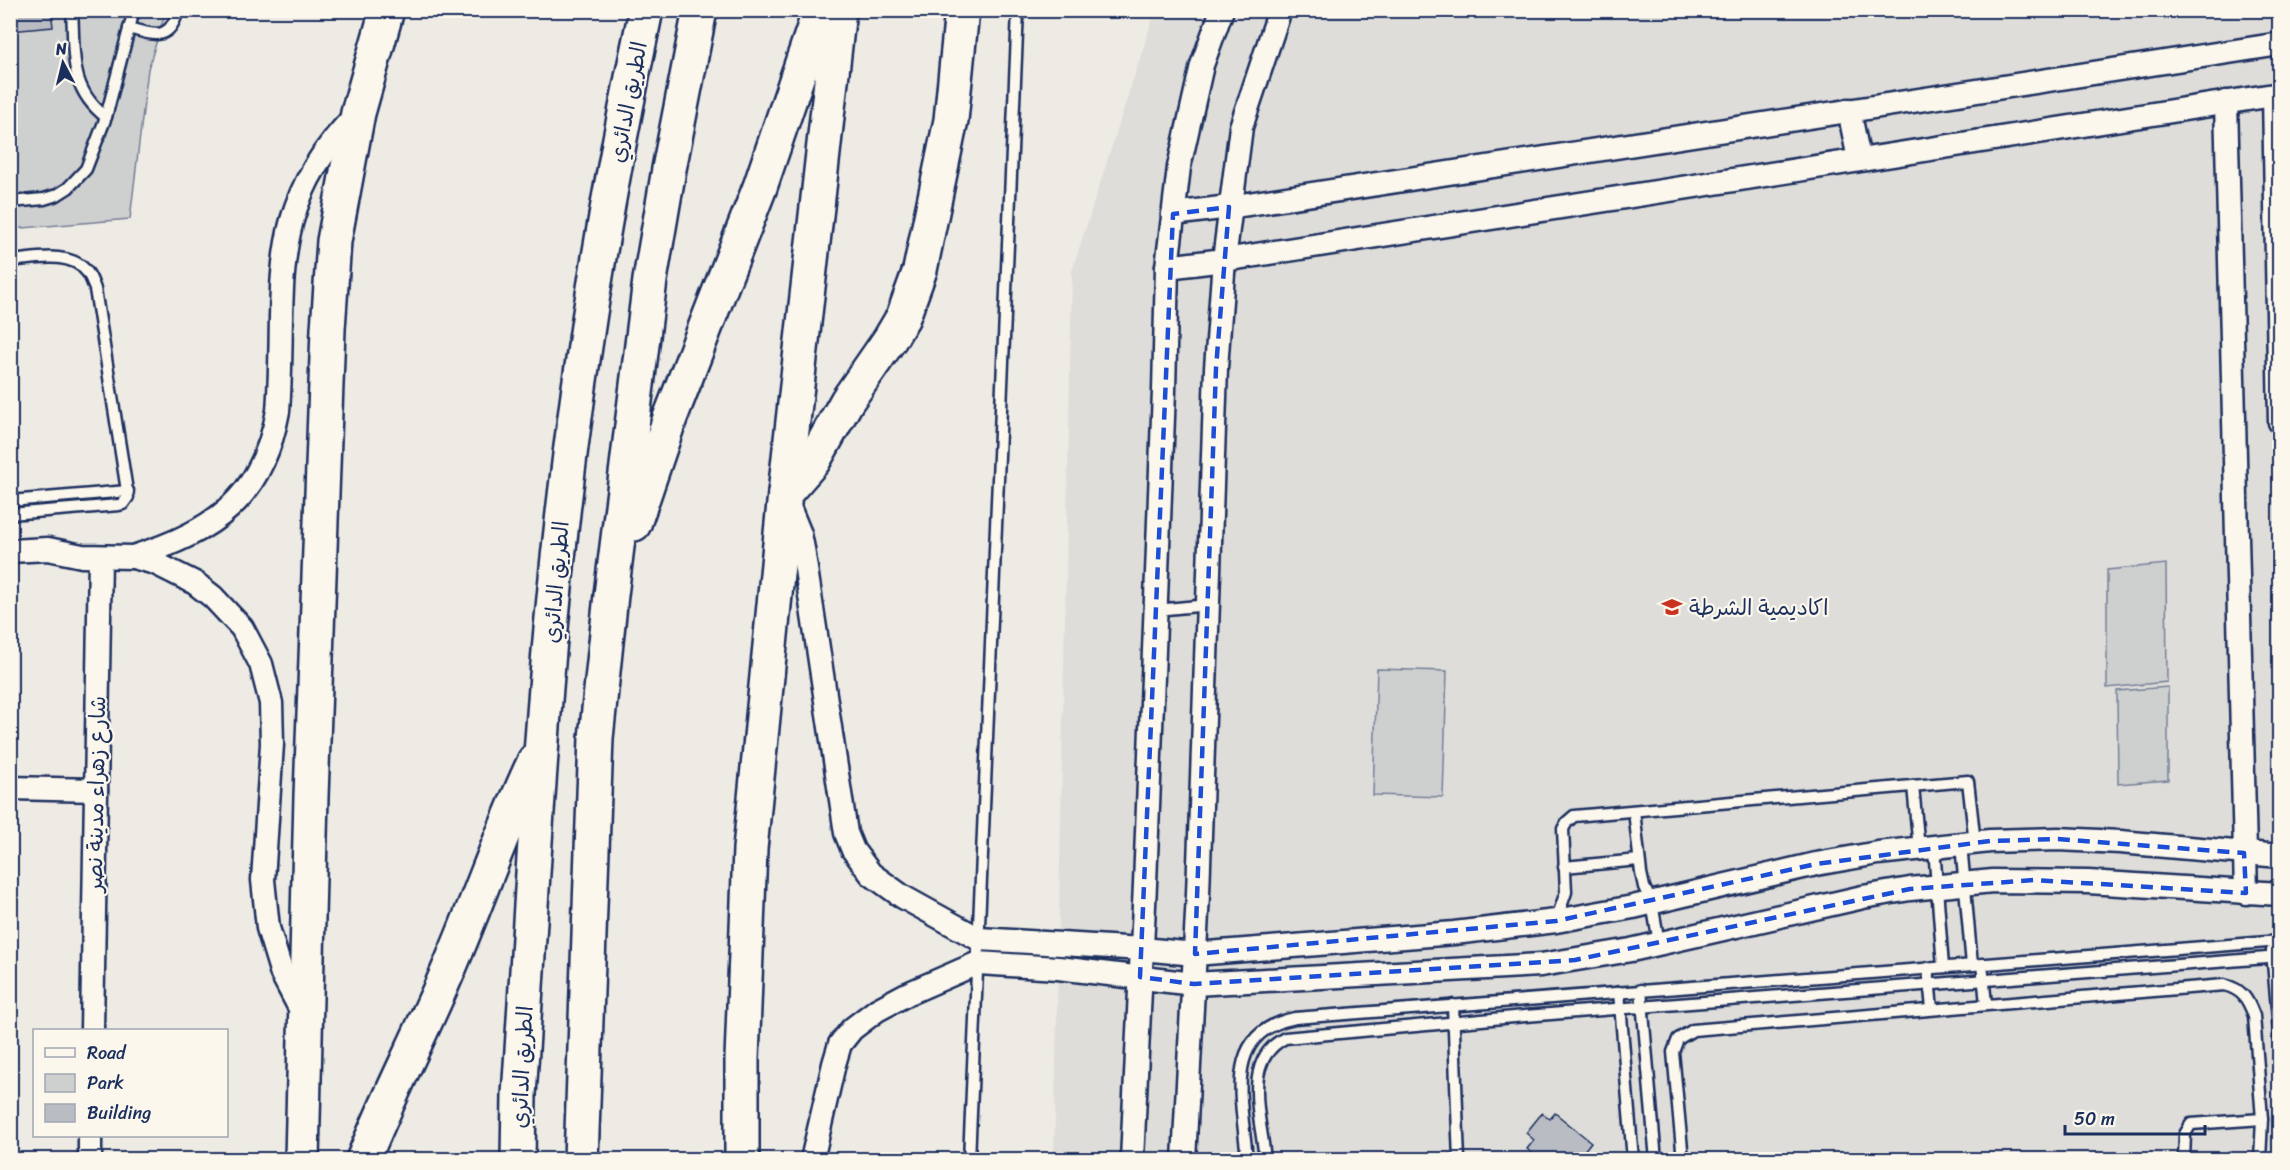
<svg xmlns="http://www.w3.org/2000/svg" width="2290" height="1170" font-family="Sriracha,'Playpen Sans Arabic',sans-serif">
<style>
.built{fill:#deddda}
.green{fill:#cecfcf;stroke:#747f96;stroke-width:1.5}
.building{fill:#b9bcc3;stroke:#1b2f5e;stroke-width:1.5}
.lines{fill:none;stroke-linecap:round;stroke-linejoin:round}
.lane-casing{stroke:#1b2f5e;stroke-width:15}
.street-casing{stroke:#1b2f5e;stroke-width:27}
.highway-casing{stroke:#1b2f5e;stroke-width:38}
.lane{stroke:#fbf7ec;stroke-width:10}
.street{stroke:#fbf7ec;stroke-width:22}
.highway{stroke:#fbf7ec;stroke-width:33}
.marked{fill:none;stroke:#1d4ed8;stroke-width:4.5;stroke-dasharray:12 8;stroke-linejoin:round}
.labels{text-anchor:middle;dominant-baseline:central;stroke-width:4.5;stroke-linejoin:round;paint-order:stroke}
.street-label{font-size:22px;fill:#1b2f5e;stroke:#fbf7ec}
.poi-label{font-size:22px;fill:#1b2f5e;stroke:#fbf7ec;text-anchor:start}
</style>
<rect width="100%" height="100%" fill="#eeebe4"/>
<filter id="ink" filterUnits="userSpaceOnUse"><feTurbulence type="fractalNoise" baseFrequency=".0167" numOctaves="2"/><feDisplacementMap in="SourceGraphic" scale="12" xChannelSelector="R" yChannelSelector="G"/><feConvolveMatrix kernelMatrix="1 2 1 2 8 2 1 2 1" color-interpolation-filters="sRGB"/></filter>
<g filter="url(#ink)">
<!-- built -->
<polygon class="built" points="1155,11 2279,11 2279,1159 1054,1160 1072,271"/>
<!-- green -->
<g class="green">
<polygon points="11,11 166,11 148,69 130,219 11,229"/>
<polygon points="2166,564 2167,682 2107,688 2107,570"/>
<polygon points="1377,669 1447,671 1443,797 1373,795"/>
<polygon points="2168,687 2168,780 2118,784 2117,691"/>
</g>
<!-- building -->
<g class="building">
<polygon points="10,10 51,10 53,27 10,31"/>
<polygon points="1542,1113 1550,1119 1555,1113 1591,1142 1584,1151 1586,1153 1581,1160 1532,1160 1535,1156 1527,1149 1534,1140 1526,1133"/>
</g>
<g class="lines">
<!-- lane casing -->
<g class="lane-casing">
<g id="lane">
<path d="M 72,10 C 75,54 68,88 106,117"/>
<path d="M 129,28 C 154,35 170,42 178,10"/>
<polyline points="10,202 44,199 57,195 68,188 86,169 106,117 134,10"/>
<path d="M 10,261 C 34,259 71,250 87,272 C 91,277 93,284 95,289 L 128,497 L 123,504 L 119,505 L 10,514"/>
<polyline points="10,501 128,491"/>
<polyline points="1156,610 1208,605"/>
<polyline points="1913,786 1919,849"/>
<polyline points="1634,811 1641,873 1644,887 1652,903 1659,943"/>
<polyline points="1961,844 1972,965"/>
<polyline points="1934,847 1943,967"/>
<polyline points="1564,867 1639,860"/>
<polyline points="1556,921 1566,892 1563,829 1567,822 1574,816 1968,781 1975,843"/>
<polyline points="2272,951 2280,1043"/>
<polyline points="1982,964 1986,1004"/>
<polyline points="1928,968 1932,1009"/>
<polyline points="1641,990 1656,1160"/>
<polyline points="1619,992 1633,1160"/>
<polyline points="1453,1005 1459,1160"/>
<polyline points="969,1160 1018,10"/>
<path d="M 1247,1160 C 1243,1103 1220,1033 1295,1018 L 2280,941"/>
<path d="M 1265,1160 C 1262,1120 1240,1061 1285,1038 L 1525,1016 L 2280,957"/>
<path d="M 1683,1160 L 1673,1052 L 1678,1039 L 1693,1030 L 2224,985 C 2242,989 2248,999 2254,1016 L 2262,1119 L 2260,1160"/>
<polyline points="2184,1160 2185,1134 2191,1124 2262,1119"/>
</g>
</g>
<!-- street casing -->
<g class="street-casing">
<g id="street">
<polyline points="2274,95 2280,422"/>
<polyline points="2226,102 2246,893"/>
<polyline points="1849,110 1859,159"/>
<polyline points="1173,214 1229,207 2280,44"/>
<polyline points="1167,267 1224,260 2280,94"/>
<polyline points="786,500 800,534 803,549 846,833 853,850 871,874 903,897 979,939 1142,949 1195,954 1454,933 1556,921 1633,907 1816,864 1878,853 1990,841 2058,839 2120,842 2280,856"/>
<polyline points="10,551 48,549 82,556 133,557 155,563 195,583 213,597 242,628 261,664 271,703 272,744 263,880 268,928 282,974 304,1016"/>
<path d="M 133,557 C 214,531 262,499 278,411 C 287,292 262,208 357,114"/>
<polyline points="10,788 96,790"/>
<polyline points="92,1030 100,557"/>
<polyline points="90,1160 90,1136"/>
<polyline points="812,1160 834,1064 840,1044 852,1029 877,1010 907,994 978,963 1058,968 1194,984 1541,965 1631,950 1863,897 1910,889 1993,881 2088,882 2280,894"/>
<polyline points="1132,1160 1145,884 1164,391 1167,267 1179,167 1202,65 1222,10"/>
<polyline points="1184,1160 1198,894 1216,368 1224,260 1241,127 1280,10"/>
</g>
</g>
<!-- highway casing -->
<g class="highway-casing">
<g id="highway">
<polyline points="785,493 814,460 847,401 890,339 903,317 920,270 951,120 962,10"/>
<polyline points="634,524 670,418 760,187 820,10"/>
<polyline points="302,1160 311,796 328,329 334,241 358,113 387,10"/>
<path d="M 363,1160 C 390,1092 425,1027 453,959 C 481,893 504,825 535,760"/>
<path d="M 518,1160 L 519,1095 C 530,936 537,777 552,618 C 571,414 603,211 646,10"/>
<polyline points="581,1160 596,738 611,595 650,280 669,169 700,10"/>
<polyline points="742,1160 742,1059 750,849 785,493 839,10"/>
</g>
</g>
<!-- lane -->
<use href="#lane" class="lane"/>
<!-- street -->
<use href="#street" class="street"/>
<!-- highway -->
<use href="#highway" class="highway"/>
</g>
</g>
<!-- marked area -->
<path class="marked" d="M 1229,207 L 1216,368 L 1195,954 L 1556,921 L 1816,864 L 1990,841 L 2058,839 L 2244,853 L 2246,893 L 2034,880 L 1910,889 L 1575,960 L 1194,984 L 1140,977 L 1173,214 Z"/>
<!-- icons -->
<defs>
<g id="university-bare" transform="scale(1.62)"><path d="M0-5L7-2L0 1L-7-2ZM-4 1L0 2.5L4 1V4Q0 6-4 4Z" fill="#c8321e" stroke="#fbf7ec" stroke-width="2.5" paint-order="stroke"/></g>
</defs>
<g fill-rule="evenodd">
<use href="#university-bare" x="1672" y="607"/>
</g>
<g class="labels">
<!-- street labels -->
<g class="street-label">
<text transform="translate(628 102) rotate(-79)">الطريق الدائري</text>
<text transform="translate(556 582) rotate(-85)">الطريق الدائري</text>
<text transform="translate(96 794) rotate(-89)">شارع زهراء مدينة نصر</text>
<text transform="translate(522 1067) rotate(-87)">الطريق الدائري</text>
</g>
<!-- poi labels -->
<g class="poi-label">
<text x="1689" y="607">اكاديمية الشرطة</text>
</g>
</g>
<!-- margin -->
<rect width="2290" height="1170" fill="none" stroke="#fbf7ec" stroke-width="36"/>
<rect x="18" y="18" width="2254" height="1134" fill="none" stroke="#1b2f5e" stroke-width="2" filter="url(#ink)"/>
<!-- legend -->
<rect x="33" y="1029" width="195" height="108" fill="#fbf7ec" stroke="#a1a7b3" stroke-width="1.5"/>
<rect x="45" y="1048" width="30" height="9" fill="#fbf7ec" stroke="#a1a7b3" stroke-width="1.5"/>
<text x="87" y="1059" font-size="18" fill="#1b2f5e">Road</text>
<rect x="45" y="1074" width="30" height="18" fill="#cecfcf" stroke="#a1a7b3" stroke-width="1.5"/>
<text x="87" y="1089" font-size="18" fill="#1b2f5e">Park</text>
<rect x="45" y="1104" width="30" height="18" fill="#b9bcc3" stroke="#a1a7b3" stroke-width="1.5"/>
<text x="87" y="1119" font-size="18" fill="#1b2f5e">Building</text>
<!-- north arrow -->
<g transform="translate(63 63) rotate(353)" stroke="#fbf7ec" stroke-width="4.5" paint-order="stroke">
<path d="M0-4.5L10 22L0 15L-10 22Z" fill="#1b2f5e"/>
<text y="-9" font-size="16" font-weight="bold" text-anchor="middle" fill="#1b2f5e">N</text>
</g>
<!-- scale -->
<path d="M2065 1125v9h140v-9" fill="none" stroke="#1b2f5e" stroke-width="3"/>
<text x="2074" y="1125" font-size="18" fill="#1b2f5e" stroke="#fbf7ec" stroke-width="4.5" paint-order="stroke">50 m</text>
</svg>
